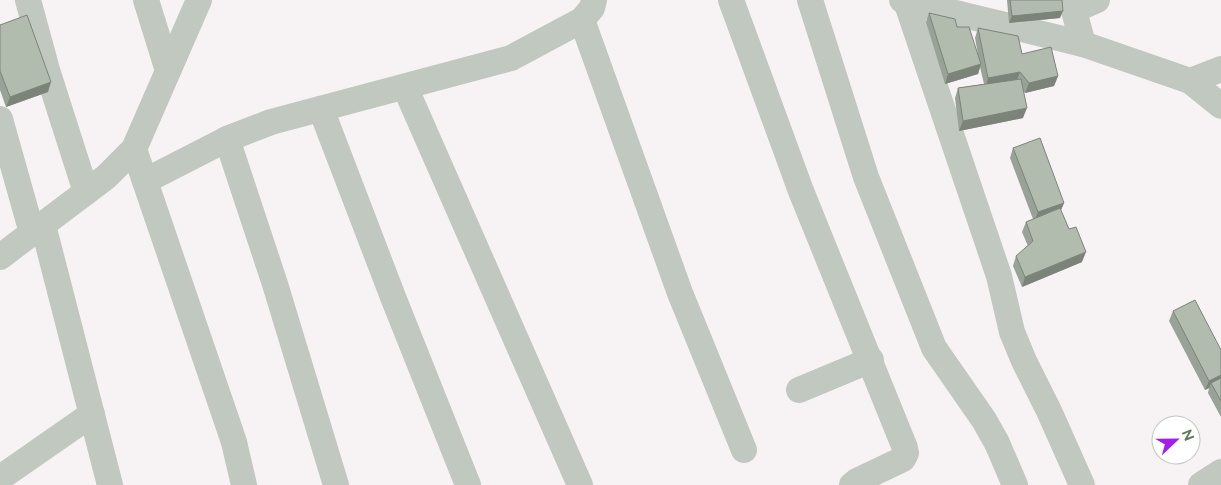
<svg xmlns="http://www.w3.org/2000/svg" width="1221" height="485" font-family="Raleway,sans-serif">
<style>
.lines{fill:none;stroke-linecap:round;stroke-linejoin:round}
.minor{stroke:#c0c8bf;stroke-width:26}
.wall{fill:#98a296}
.shaded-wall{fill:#7c847a}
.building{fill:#b1bcae;stroke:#7c847a}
</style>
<rect width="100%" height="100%" fill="#f7f3f5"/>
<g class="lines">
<!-- minor -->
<g class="minor">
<polyline points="28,0 47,70 86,192"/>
<polyline points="146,0 168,71"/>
<polyline points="731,0 801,191 905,448 906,453 903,459 857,481 852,485"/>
<polyline points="810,0 866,177 934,348 984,420 997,443 1015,485"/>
<polyline points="902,0 1083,44 1190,81 1221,106"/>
<polyline points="1071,0 1083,44"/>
<polyline points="906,1 999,276 1012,332 1024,361 1049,411 1082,485"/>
<polyline points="1074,10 1097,0"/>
<polyline points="582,20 680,293 744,450"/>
<polyline points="1190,81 1221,69"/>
<polyline points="405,87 580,485"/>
<polyline points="321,109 393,297 468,485"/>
<polyline points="0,119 32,233"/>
<polyline points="227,139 275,284 336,485"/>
<polyline points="134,149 234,442 244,485"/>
<polyline points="145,181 227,139 271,122 511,58 582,20 592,8 594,0"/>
<polyline points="43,225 110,485"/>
<polyline points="0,257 106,177 134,149 199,0"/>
<polyline points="799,390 871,360"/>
<polyline points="0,478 92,414"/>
<polyline points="1201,485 1221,472"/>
</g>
</g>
<!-- wall -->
<g class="wall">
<polygon points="1007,0 1062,0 1060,18 1009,23"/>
<polygon points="929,13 957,27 978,54 975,38 978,28 1058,76 1054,86 1025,93 1023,91 1023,118 959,131 955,98 958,88 984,84 980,67 978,74 945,84 926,22"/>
<polygon points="0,25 48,92 6,107 0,90"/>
<polygon points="1013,148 1064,203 1061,210 1082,262 1022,287 1013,266 1016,256 1028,246 1022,232 1026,222 1033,219 1010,158"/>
<polygon points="1173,311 1221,350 1221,417 1208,393 1209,388 1205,390 1169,321"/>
</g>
<!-- shaded-wall -->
<g class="shaded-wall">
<polygon points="1063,11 1060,18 1009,23 1012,16"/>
<polygon points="981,64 978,74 945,84 948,74"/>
<polygon points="1020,72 1016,82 985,88 988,78"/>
<polygon points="1058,76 1054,86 1025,93 1029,83"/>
<polygon points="51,82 48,92 6,107 10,97"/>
<polygon points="1027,108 1023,118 959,131 963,121"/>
<polygon points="1064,203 1060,212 1034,222 1038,212"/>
<polygon points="1086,252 1082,262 1022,287 1025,277"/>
<polygon points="1221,375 1221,382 1211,383 1209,388 1205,390 1209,381"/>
</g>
<!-- building -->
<g class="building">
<polygon points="1010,0 1062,0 1063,11 1012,16"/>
<polygon points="929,13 955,19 957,27 969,27 981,64 948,74"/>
<polygon points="27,15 51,82 10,97 0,71 0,25"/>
<polygon points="978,28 1018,36 1022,54 1051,47 1058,76 1029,83 1020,72 988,78"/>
<polygon points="1021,79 1027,108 963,121 958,88"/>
<polygon points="1040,138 1064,203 1038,212 1013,148"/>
<polygon points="1060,208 1069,229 1076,227 1086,252 1025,277 1016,256 1033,241 1026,222"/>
<polygon points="1195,300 1221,350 1221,375 1209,381 1173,311"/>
<polygon points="1221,378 1221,401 1211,383"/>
</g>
<!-- north arrow -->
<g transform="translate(1176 440) rotate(68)"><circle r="24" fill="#ffffff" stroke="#bfcabe"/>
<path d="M0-4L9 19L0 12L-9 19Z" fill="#a21feb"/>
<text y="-8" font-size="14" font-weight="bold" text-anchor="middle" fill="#607a5c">N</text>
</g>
</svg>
